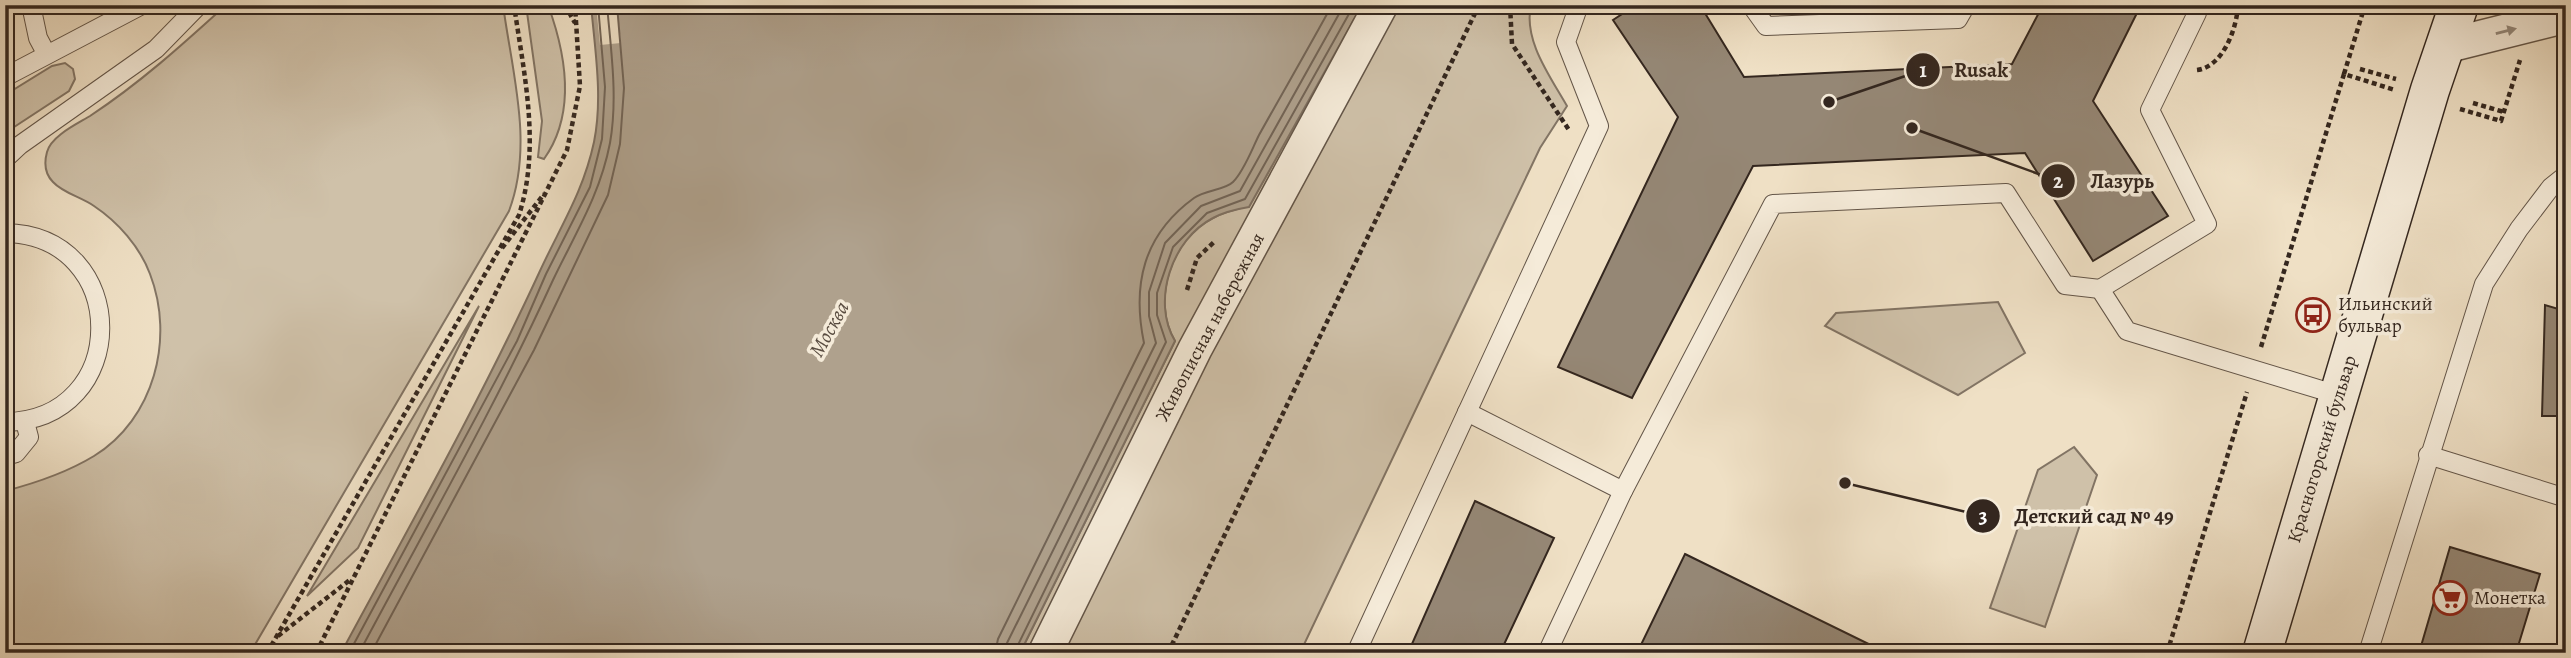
<svg xmlns="http://www.w3.org/2000/svg" width="2571" height="658" font-family="Alegreya,serif">
<style>
.green{fill:#cfc1a9;stroke:#827464;stroke-width:2}
.water{fill:#afa18d;stroke:#7e7061;stroke-width:2}
.pier{fill:#efe0c5}
.lines{fill:none;stroke-linecap:round;stroke-linejoin:round}
.shore{stroke:#726456;stroke-width:2}
.building{fill:#958775;stroke:#34271f;stroke-width:2}
.lane-casing{stroke:#635548;stroke-width:20}
.street-casing{stroke:#635548;stroke-width:36}
.secondary-casing{stroke:#34271f;stroke-width:41}
.path{stroke:#34271f;stroke-width:4.5;stroke-dasharray:5 3.5;stroke-linecap:butt}
.lane{stroke:#f5ebd9;stroke-width:18}
.street{stroke:#f5ebd9;stroke-width:33}
.secondary{stroke:#f5ebd9;stroke-width:38}
.oneway{fill:#94897c}
.labels{text-anchor:middle;dominant-baseline:central;stroke-width:7;stroke-linejoin:round;paint-order:stroke}
.poi-label{font-size:19px;fill:#34271f;stroke:#f5ebd9;text-anchor:start}
.street-label{font-size:19px;fill:#34271f;stroke:#f5ebd9}
.water-label{font-size:21px;font-style:italic;fill:#594c40;stroke:#f5ebd9}
.leader{fill:none;stroke:#34271f;stroke-width:2.5}
.callout-dot{fill:#34271f;stroke:#f5ebd9;stroke-width:2.5}
.mark-label{font-size:21px;text-anchor:middle;font-weight:bold;fill:#fff}
.callout-label{font-size:21px;text-anchor:middle;font-weight:bold;fill:#34271f;stroke:#f5ebd9;stroke-width:7;stroke-linejoin:round;paint-order:stroke}
</style>
<rect width="100%" height="100%" fill="#efe0c5"/>
<filter id="stains"><feTurbulence type="fractalNoise" baseFrequency=".00286" numOctaves="4"/><feColorMatrix values="0 0 0 0 .2 0 0 0 0 .09 0 0 0 0 .02 0 0 0 .5 -.17"/></filter>
<radialGradient id="worn" r=".72"><stop offset=".6" stop-color="#630" stop-opacity="0"/><stop offset="1" stop-color="#630" stop-opacity=".3"/></radialGradient>
<!-- green -->
<g class="green">
<path d="M 226,5 L 503,5 C 512,72 534,145 509,211 L 250,653 L 158,653 L 154,646 L 146,653 L 5,653 L 5,491 C 36,483 66,473 94,456 C 154,419 175,339 150,274 C 140,247 118,222 94,206 C 81,197 63,193 53,182 C 45,174 44,163 47,152 C 51,136 77,124 90,116 C 140,83 182,45 226,5 Z"/>
<path d="M 526,5 L 548,5 C 566,54 576,114 544,159 L 538,157 L 542,121 Z"/>
<path d="M 1362,5 L 1531,5 C 1523,40 1550,76 1567,106 L 1540,148 L 1300,653 L 1020,653 L 1175,341 C 1151,301 1171,239 1213,218 C 1224,212 1237,209 1249,206 Z"/>
<polygon points="65,63 73,69 75,79 69,91 5,133 5,95 52,66"/>
<polygon points="1998,302 2025,353 1958,395 1825,326 1836,313"/>
<polygon points="479,306 358,548 307,596"/>
<polygon points="2074,447 2097,475 2045,627 1990,608 2038,470"/>
</g>
<!-- water -->
<path class="water" d="M 591,5 L 1362,5 L 1249,207 C 1237,209 1224,212 1213,218 C 1172,239 1151,301 1175,341 L 1020,653 L 341,653 C 409,527 479,403 539,273 C 560,227 583,193 594,142 C 603,98 595,50 591,5 Z"/>
<!-- pier -->
<polygon class="pier" points="596,5 617,5 621,43 600,45"/>
<g class="lines">
<!-- shore -->
<g class="shore">
<polyline points="349,653 517,341 546,274 590,187 602,139 605,87 598,5"/>
<path d="M 359,653 C 425,529 495,407 553,280 C 575,234 600,195 610,143 C 618,98 611,51 607,5"/>
<polyline points="371,653 534,350 608,195 620,144 624,88 617,5"/>
<path d="M 995,653 L 998,639 L 1144,343 C 1132,285 1143,235 1194,198 C 1205,190 1225,190 1233,182 C 1244,171 1252,149 1259,135 C 1283,92 1308,49 1332,5"/>
<polyline points="1006,653 1007,643 1156,343 1149,316 1149,292 1165,243 1201,206 1240,191 1344,5"/>
<polyline points="1014,653 1166,342 1157,315 1157,293 1173,247 1207,213 1245,199 1354,5"/>
</g>
</g>
<!-- building -->
<g class="building">
<polygon points="1636,5 1700,5 1744,77 2012,64 2043,5 2141,5 2093,101 2168,216 2093,261 2025,153 1753,166 1632,398 1558,367 1678,117 1613,20"/>
<polygon points="2566,294 2566,416 2542,416 2545,305 2565,311"/>
<polygon points="1475,501 1554,538 1500,653 1408,653"/>
<polygon points="2450,547 2540,574 2516,653 2419,653"/>
<polygon points="1685,554 1887,653 1637,653"/>
</g>
<g class="lines">
<!-- lane casing -->
<g class="lane-casing">
<g id="lane">
<polyline points="31,5 38,38 46,53"/>
<polyline points="1751,5 1766,26 1958,19 1966,5"/>
<polyline points="2195,5 2197,13 2150,110 2207,224 2100,289 2127,331 2338,395"/>
<polyline points="5,77 142,5"/>
<polyline points="5,159 20,145 156,49 199,5"/>
<path d="M 5,233 C 132,235 132,421 5,422"/>
<polyline points="1467,412 1623,491"/>
<polyline points="2428,455 2566,498"/>
<polyline points="5,456 16,453 29,437 25,422"/>
<polyline points="1356,653 1599,126 1566,42 1579,5"/>
<polyline points="1547,653 1623,491 1773,204 2006,193 2065,285 2100,289"/>
<polyline points="2368,653 2484,284 2519,229 2551,187 2566,175"/>
<polyline points="2564,653 2566,647"/>
</g>
</g>
<!-- street casing -->
<g class="street-casing">
<g id="street">
<polyline points="2446,46 2566,16"/>
<polyline points="1045,653 1195,349 1381,5"/>
</g>
</g>
<!-- secondary casing -->
<g class="secondary-casing">
<polyline id="secondary" points="2262,653 2430,90 2459,5"/>
</g>
<!-- path -->
<g class="path">
<polyline points="565,5 575,23"/>
<polyline points="1510,5 1512,44 1569,130"/>
<polyline points="2360,69 2396,79"/>
<path d="M 2197,70 C 2223,67 2237,28 2238,5"/>
<polyline points="2344,74 2365,5"/>
<polyline points="2473,103 2504,112"/>
<polyline points="2460,109 2501,121 2520,60"/>
<polyline points="502,248 544,194"/>
<polyline points="1187,290 1197,258 1214,242"/>
<polyline points="2261,347 2344,74 2395,90"/>
<polyline points="278,636 351,579"/>
<path d="M 267,653 L 519,215 C 541,146 524,75 514,5"/>
<polyline points="316,653 567,150 580,86 575,5"/>
<polyline points="1168,653 1479,5"/>
<polyline points="2167,653 2247,392"/>
</g>
<!-- lane -->
<use href="#lane" class="lane"/>
<!-- street -->
<use href="#street" class="street"/>
<!-- secondary -->
<use href="#secondary" class="secondary"/>
</g>
<!-- one-way arrows -->
<defs><path id="oneway-solid" d="M-6-.8H1V-3.2L6.5 0L1 3.2V.8H-6Z" transform="scale(1.75)"/></defs>
<use class="oneway" href="#oneway-solid" transform="translate(2506 31) rotate(-14)"/>
<!-- icons -->
<defs>
<g id="bus-ring" transform="scale(1.75)"><circle r="9.5" fill="#f5ebd9" stroke="#8f2418" stroke-width="1.5"/><path d="M-5-6H5V4H4V6H2V4H-2V6H-4V4H-5ZM-3.5-4V0h7V-4ZM-3.5 1.2v1.5H-2V1.2ZM2 1.2v1.5H3.5V1.2Z" fill="#8f2418"/></g>
<g id="supermarket-ring" transform="scale(1.75)"><circle r="9.5" fill="#f5ebd9" stroke="#8f2418" stroke-width="1.5"/><path d="M-6-5.5h2.5l.6 2H6L4.5 2H-2.5L-4.4-4H-6ZM-1.5 3.2a1.3 1.3 0 1 0 .1 0ZM3 3.2a1.3 1.3 0 1 0 .1 0Z" fill="#8f2418"/></g>
</defs>
<g fill-rule="evenodd">
<use href="#bus-ring" x="2313" y="315"/>
<use href="#supermarket-ring" x="2450" y="598"/>
</g>
<g class="labels">
<!-- poi labels -->
<g class="poi-label">
<text x="2338" y="304">Ильинский<tspan x="2338" dy="22">бульвар</tspan></text>
<text x="2474" y="598">Монетка</text>
</g>
<!-- street labels -->
<g class="street-label">
<text transform="translate(1210 327) rotate(-62)">Живописная набережная</text>
<text transform="translate(2322 449) rotate(-73)">Красногорский бульвар</text>
</g>
<!-- water labels -->
<g class="water-label">
<text transform="translate(829 329) rotate(-61)">Москва</text>
</g>
</g>
<!-- callouts -->
<path class="leader" d="M1829 102L1923 70M1912 128L2058 181M1845 483L1983 516"/>
<g class="callout-dot">
<circle cx="1829" cy="102" r="7"/>
<circle cx="1912" cy="128" r="7"/>
<circle cx="1845" cy="483" r="7"/>
<circle cx="1923" cy="70" r="18"/>
<circle cx="2058" cy="181" r="18"/>
<circle cx="1983" cy="516" r="18"/>
</g>
<g class="mark-label">
<text x="1923" y="77">1</text>
<text x="2058" y="188">2</text>
<text x="1983" y="523">3</text>
</g>
<g class="callout-label">
<text x="1981" y="77">Rusak</text>
<text x="2122" y="188">Лазурь</text>
<text x="2094" y="523">Детский сад № 49</text>
</g>
<!-- margin -->
<rect width="2571" height="658" fill="none" stroke="#efe0c5" stroke-width="28"/>
<rect x="7" y="7" width="2557" height="644" fill="none" stroke="#34271f" stroke-width="3.5"/>
<rect x="14" y="14" width="2543" height="630" fill="none" stroke="#34271f" stroke-width="2"/>
<rect width="100%" height="100%" filter="url(#stains)"/>
<rect width="100%" height="100%" fill="url(#worn)"/>
</svg>
